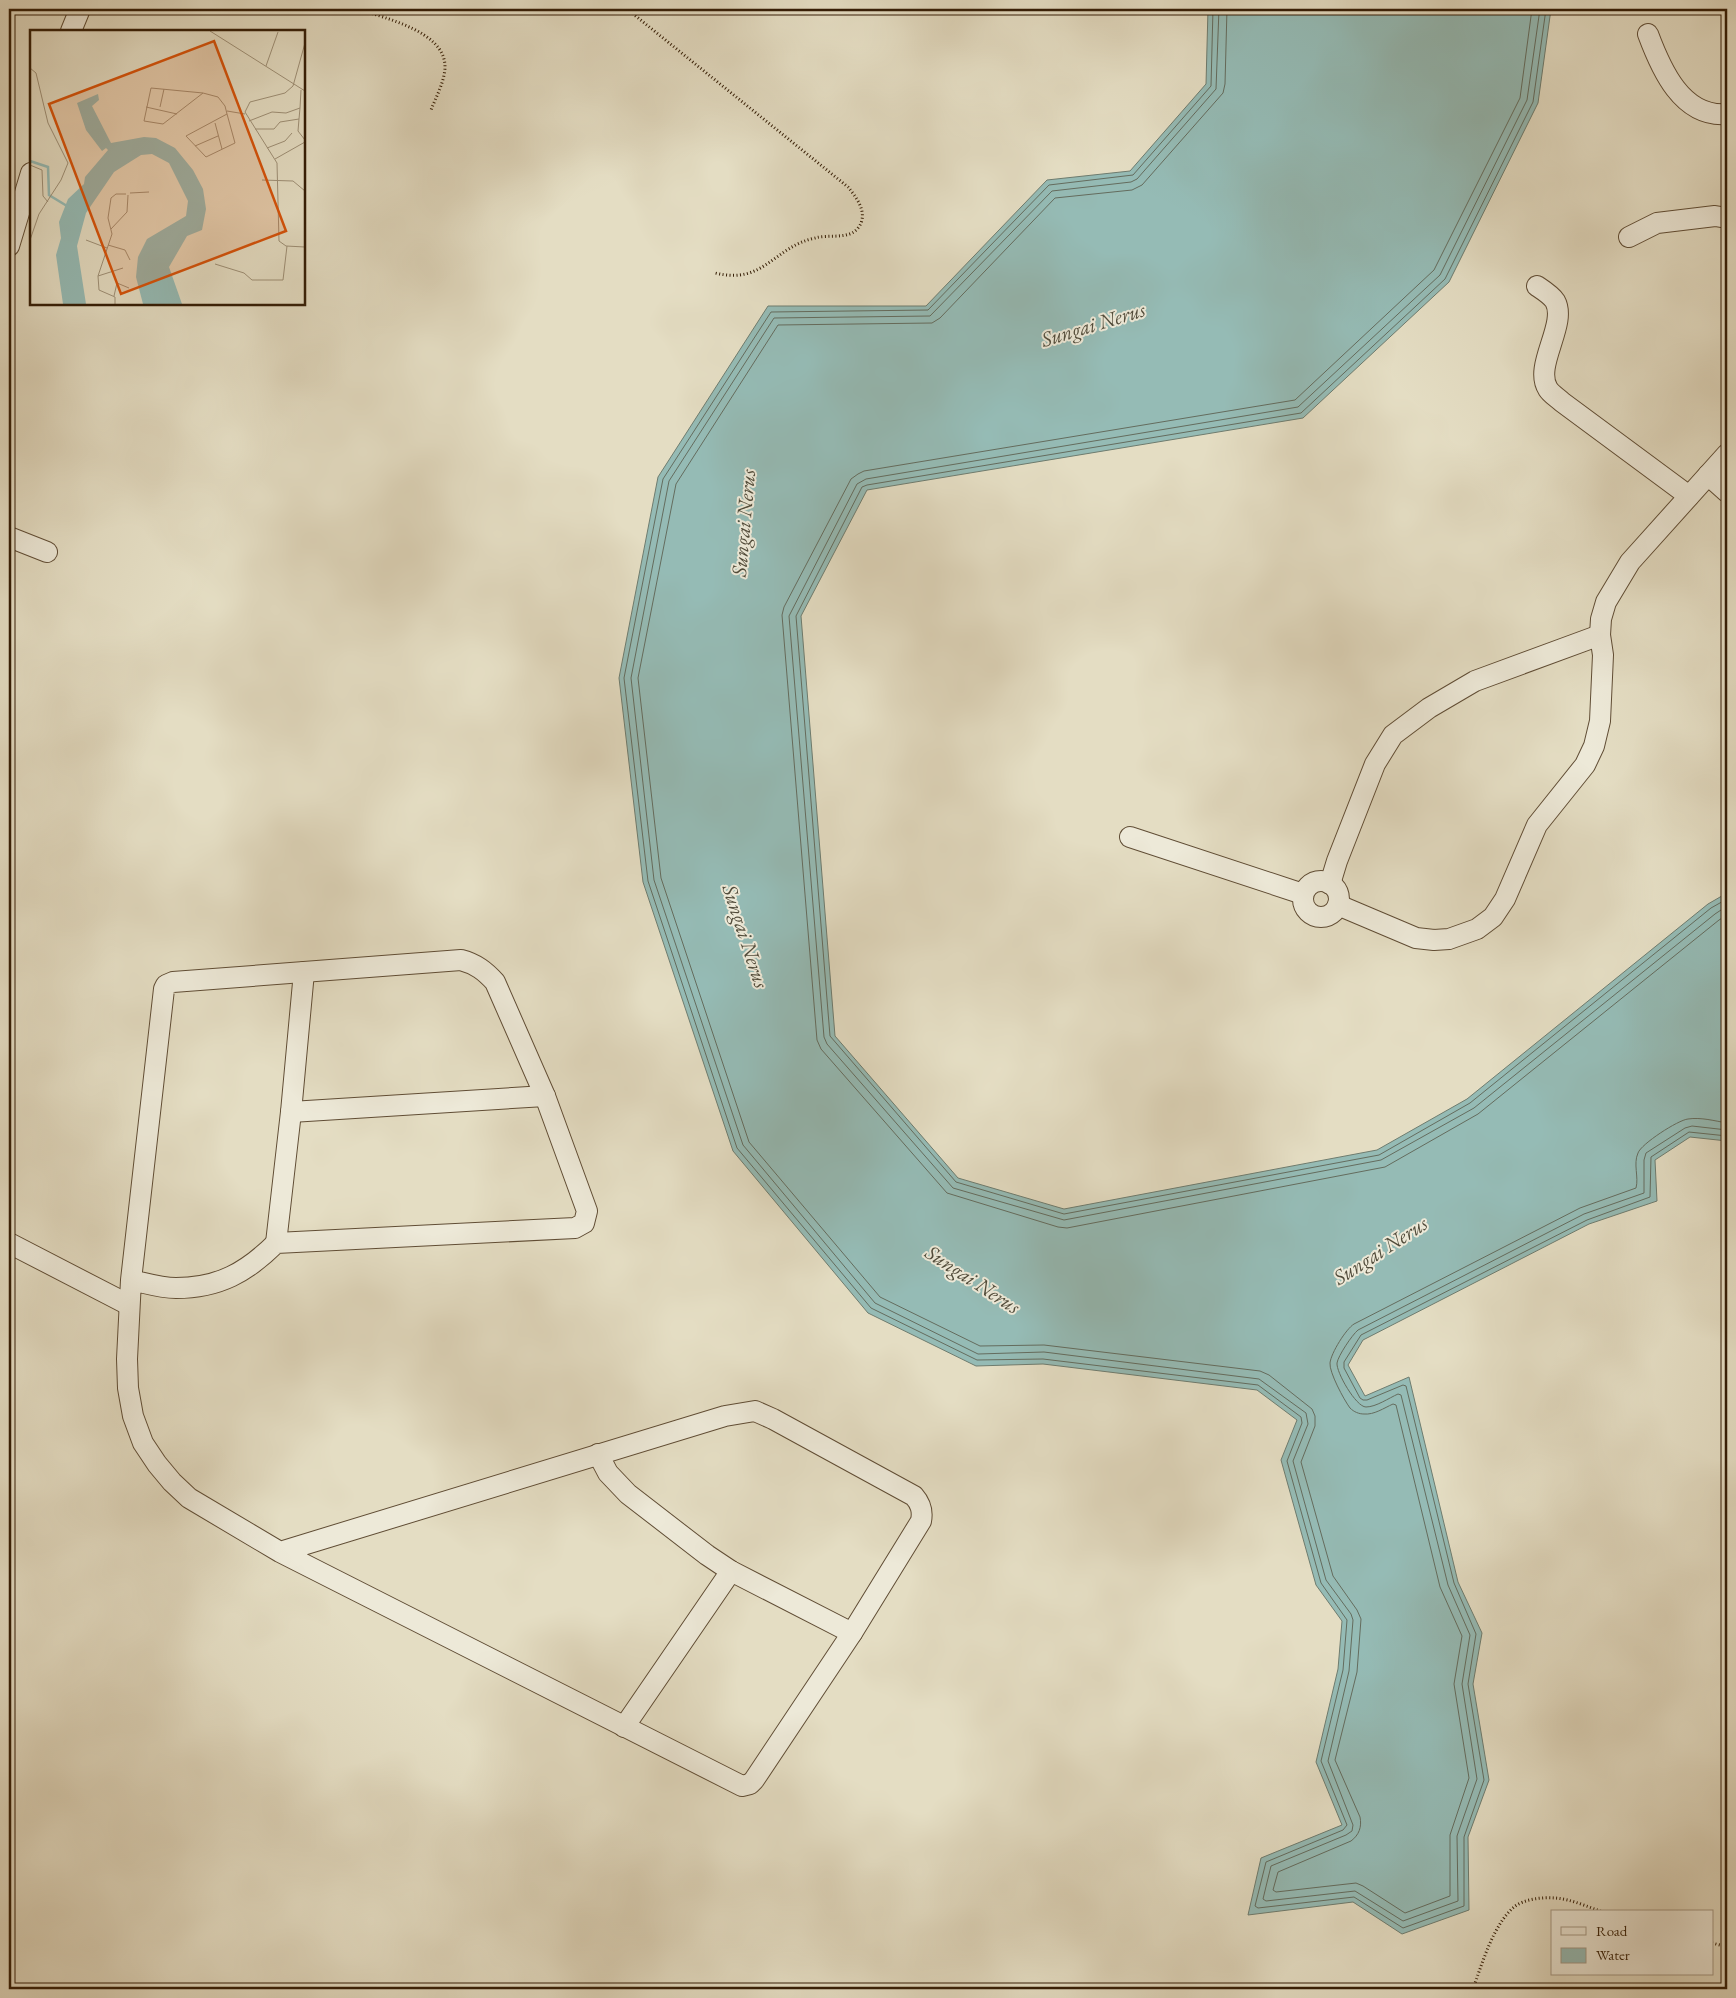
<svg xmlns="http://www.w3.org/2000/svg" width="1736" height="1998" font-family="'EB Garamond',serif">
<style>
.water{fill:#95bbb5;stroke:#6e7c6f}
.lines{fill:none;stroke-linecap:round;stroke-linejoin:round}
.shore{stroke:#646c5e;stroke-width:1}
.minor-casing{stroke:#604d35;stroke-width:22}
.path{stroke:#341d06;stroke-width:3;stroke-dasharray:1 2.5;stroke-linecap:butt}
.minor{stroke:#ede9d8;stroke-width:20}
.labels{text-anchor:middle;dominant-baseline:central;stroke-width:4;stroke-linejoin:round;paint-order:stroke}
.water-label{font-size:21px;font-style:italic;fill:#514c3b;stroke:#ede9d8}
.inset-river{fill:none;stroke:#95bbb5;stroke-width:2.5}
.inset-road{fill:none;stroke:#9e9077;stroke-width:1}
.view{fill:#d6530b;fill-opacity:0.15;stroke:#d6530b;stroke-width:2.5}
.inset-edge{fill:none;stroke:#341d06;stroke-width:2.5}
</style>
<rect width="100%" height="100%" fill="#e4ddc3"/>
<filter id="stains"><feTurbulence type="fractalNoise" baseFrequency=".004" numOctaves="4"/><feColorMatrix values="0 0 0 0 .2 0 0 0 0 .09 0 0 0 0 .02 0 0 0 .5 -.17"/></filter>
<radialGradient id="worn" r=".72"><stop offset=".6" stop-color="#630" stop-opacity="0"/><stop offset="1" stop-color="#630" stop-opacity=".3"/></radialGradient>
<!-- water -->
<polygon class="water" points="1208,9 1551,9 1538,103 1449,282 1303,418 867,490 801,616 835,1036 958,1178 1064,1209 1377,1150 1467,1099 1708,904 1727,893 1727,1141 1690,1137 1655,1160 1657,1201 1589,1224 1363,1340 1348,1365 1365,1396 1409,1377 1458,1582 1482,1633 1473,1684 1489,1780 1468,1837 1469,1910 1402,1934 1353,1902 1248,1915 1261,1858 1342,1825 1316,1762 1338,1669 1342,1621 1316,1585 1281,1460 1297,1420 1257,1390 1043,1364 976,1366 868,1313 733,1151 643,882 619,678 658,477 768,306 926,306 1047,180 1130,171 1206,84"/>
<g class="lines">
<!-- shore -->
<g class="shore">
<polyline points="1213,9 1211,86 1133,175 1049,185 928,310 771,312 663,479 624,678 648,881 737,1148 871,1308 977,1360 1043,1359 1258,1385 1301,1417 1302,1423 1287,1461 1321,1583 1347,1620 1343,1670 1321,1761 1347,1825 1343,1830 1266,1862 1255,1906 1258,1908 1354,1897 1403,1928 1464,1906 1464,1837 1484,1780 1468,1684 1476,1634 1454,1583 1406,1386 1403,1385 1367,1400 1363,1400 1360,1398 1344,1368 1344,1362 1361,1335 1587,1220 1650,1197 1651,1157 1689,1132 1727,1136"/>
<path d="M 1219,9 L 1216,89 L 1137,179 L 1131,182 L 1052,191 L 930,316 L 774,318 L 669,481 L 631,678 L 654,880 L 743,1145 L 875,1303 L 978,1354 L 1044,1352 L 1259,1379 L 1306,1413 L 1308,1424 L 1293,1461 L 1326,1580 L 1351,1614 L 1353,1620 L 1349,1671 L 1328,1761 L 1353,1825 L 1352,1831 L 1346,1835 L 1271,1866 L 1263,1899 L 1266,1901 L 1355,1891 L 1403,1921 L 1458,1901 L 1457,1836 L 1477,1779 L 1462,1684 L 1470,1635 L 1448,1585 L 1401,1395 L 1398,1394 C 1389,1398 1376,1407 1366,1407 C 1356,1407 1336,1372 1337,1363 C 1338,1356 1352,1335 1358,1330 L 1584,1214 L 1644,1193 L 1644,1160 L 1646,1153 L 1685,1128 L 1692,1126 L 1727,1130"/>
<path d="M 1227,9 L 1225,84 L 1223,93 L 1142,185 L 1132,190 L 1055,198 L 940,318 L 932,323 L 778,325 L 676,484 L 638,678 L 661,878 L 749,1142 L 880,1297 L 980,1346 L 1044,1345 L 1260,1371 L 1269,1375 L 1312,1409 L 1315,1416 L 1315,1426 L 1301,1462 L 1333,1576 L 1357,1610 L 1361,1619 L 1357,1672 L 1335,1760 L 1360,1817 C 1362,1827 1359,1835 1351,1841 L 1278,1872 L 1273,1890 L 1276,1892 L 1356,1883 L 1363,1886 L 1405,1913 L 1450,1896 L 1450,1835 L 1469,1778 L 1454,1684 L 1462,1636 L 1440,1587 L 1396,1405 L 1393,1404 C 1384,1408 1374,1415 1364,1414 C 1359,1414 1354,1412 1350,1408 C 1344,1400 1329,1372 1330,1363 C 1331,1353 1346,1329 1354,1324 L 1580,1208 L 1636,1188 C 1639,1177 1633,1164 1638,1153 C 1641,1144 1678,1120 1688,1119 C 1701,1117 1715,1121 1727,1123"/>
<polyline points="1532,9 1520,98 1434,270 1295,400 864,471 858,474 851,479 784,607 782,615 817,1040 821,1049 947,1193 1058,1227 1067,1228 1385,1167 1478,1114 1719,920 1727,915"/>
<polyline points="1540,9 1527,100 1440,275 1298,407 866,479 857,484 789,616 824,1037 827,1044 953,1188 1064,1220 1381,1160 1474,1108 1715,914 1727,906"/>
<polyline points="1546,9 1533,102 1445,279 1301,413 867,485 862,487 796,616 830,1036 956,1182 1064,1214 1379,1155 1470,1103 1711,908 1727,899"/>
</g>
<!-- minor casing -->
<g class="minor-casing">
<g id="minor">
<polyline points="71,31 80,9"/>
<path d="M 1648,34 C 1661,69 1682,118 1727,114"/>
<polyline points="1629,237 1657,223 1715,216 1727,218"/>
<polyline points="9,246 31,173"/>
<path d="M 1537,286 C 1543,290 1551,295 1555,301 C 1568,324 1533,366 1548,389 C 1551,394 1558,398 1562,402 L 1689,496"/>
<polyline points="1708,475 1727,492"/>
<polyline points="9,537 47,552"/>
<polyline points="1130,837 1303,894"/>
<circle cx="1321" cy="899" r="18"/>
<polyline points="1330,884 1337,861 1375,764 1393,735 1429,708 1475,681 1600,635"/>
<polyline points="1338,905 1416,938 1434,940 1449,939 1477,929 1493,917 1505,899 1537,825 1585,765 1594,746 1600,721 1603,655 1600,635 1601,619 1606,602 1630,562 1727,454"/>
<polyline points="291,1112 545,1096"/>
<polyline points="9,1243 129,1305"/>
<polyline points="276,1243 291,1112 304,972"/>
<path d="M 131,1280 C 145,1283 161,1288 176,1288 C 219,1288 247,1272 276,1243 L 575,1228 L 584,1223 L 587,1211 L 545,1096 L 495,982 C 485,971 476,964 461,960 L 173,982 L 166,985 L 164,989 L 131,1280 L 127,1359 L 128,1388 L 133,1416 L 143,1443 L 157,1464 L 172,1482 L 189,1498 L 280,1552 L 742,1786 L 750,1784 L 754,1780 L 852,1633 L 921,1521 C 923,1511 921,1504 914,1496 L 773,1419 L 755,1411 L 725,1416 L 280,1552"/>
<polyline points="598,1454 608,1473 628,1494 707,1555 731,1571 852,1633"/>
<polyline points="624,1727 731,1571"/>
</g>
</g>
<!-- path -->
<g class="path">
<path d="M 359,9 C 386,19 444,31 445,66 C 445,81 436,97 431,110"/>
<path d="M 627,9 L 848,187 C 857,198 869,214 858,228 C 849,240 828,234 815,238 C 773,247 765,285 715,273"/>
<polyline points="1712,1943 1727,1947"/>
<path d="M 1473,1989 C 1482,1964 1493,1925 1514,1907 C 1524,1899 1542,1897 1555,1898 C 1571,1899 1588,1907 1603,1912"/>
</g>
<!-- minor -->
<use href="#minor" class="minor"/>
</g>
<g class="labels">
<!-- water labels -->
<g class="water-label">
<text transform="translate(1093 324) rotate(-17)">Sungai Nerus</text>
<text transform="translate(743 523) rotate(-85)">Sungai Nerus</text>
<text transform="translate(746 936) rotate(72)">Sungai Nerus</text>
<text transform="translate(1380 1250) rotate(-33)">Sungai Nerus</text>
<text transform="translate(973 1279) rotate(33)">Sungai Nerus</text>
</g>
</g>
<!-- overview -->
<g transform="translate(30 30)">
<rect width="275" height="275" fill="#e4ddc3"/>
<path d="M 68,64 L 69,70 L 62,76 L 81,113 L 114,107 L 126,108 L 145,118 L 163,140 L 173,159 L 176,179 L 172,200 L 157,206 L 139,237 L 152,274 L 113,274 L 106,247 L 108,227 L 117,209 L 156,186 L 158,171 L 139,133 L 122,124 L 111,125 L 84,142 L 56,183 L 47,216 L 56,274 L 33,274 L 26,225 L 31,208 L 29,192 L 38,169 L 54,154 L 55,147 L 78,120 L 76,118 L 72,121 L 56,100 L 47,73 Z" fill="#95bbb5"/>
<path class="inset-river" d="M 0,131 L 18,137 L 19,165 L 37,176"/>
<path class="inset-road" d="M 180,1 L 275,61M 275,13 L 263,56 L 255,63 L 220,72 L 215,82 L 247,133 L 249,211 L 256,216 L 275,217M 236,36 L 248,2M 0,38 L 6,43 L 18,93 L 38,133 L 31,150 L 9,184 L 0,210M 173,63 L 133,94 L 114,91 L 121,58 L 173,63 L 188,67 L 195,76 L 197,84 L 205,113 L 176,127 L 156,106 L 197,84M 116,77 L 147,84M 130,77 L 134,59M 197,81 L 215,84M 269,89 L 268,101 L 275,110M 219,91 L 242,82 L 256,83 L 270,78 L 271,60M 185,93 L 192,119M 225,99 L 244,99 L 250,92 L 269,89 L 270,78M 165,116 L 188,106M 237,118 L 255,111 L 262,103M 245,129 L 275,112M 0,135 L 12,140 L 13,166 L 18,172M 232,150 L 263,151 L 275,161M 100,163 L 119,162M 81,199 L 97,182 L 98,165M 56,210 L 77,218M 78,215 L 95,220 L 100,230M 185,234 L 214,243 L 222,250 L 253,250 L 257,216M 68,246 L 93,238M 84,266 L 87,253 L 99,258M 85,274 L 85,267 L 69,260 L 68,246 L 82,204 L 78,188 L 81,168 L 86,164 L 96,164"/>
<path class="view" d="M 184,11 L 256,201 L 91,264 L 19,74 Z"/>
<rect width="275" height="275" class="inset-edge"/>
</g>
<!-- margin -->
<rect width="1736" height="1998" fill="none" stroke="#e4ddc3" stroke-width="30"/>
<rect x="10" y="10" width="1716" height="1978" fill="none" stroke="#341d06" stroke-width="2.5"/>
<rect x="15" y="15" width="1706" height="1968" fill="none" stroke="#341d06"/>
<!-- legend -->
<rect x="1551" y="1910" width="162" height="65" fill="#ede9d8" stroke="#a39784"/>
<rect x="1561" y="1927" width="25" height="8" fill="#ede9d8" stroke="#a39784"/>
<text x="1596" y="1936" font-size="15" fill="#341d06">Road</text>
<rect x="1561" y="1948" width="25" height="15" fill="#95bbb5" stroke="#a39784"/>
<text x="1596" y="1960" font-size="15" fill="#341d06">Water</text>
<rect width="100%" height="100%" filter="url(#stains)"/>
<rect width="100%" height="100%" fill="url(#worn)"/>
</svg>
